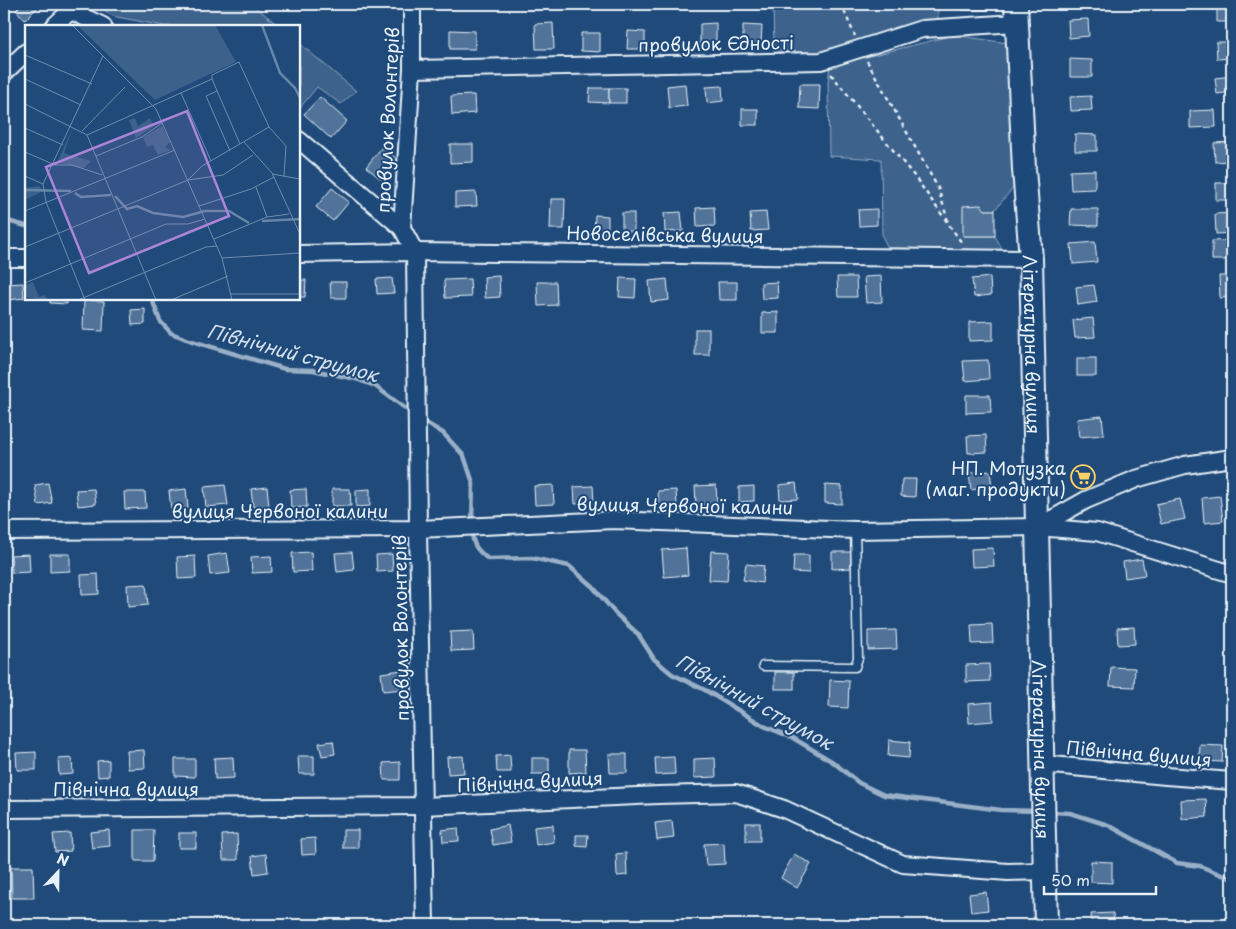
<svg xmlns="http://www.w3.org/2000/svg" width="1236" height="929" font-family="'Playpen Sans',sans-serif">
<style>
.green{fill:#3c628c;stroke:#92aac2}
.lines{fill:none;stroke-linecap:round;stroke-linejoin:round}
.stream{stroke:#9ab0c7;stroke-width:4.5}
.building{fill:#517399;stroke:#e8f1f8}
.lane-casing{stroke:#e8f1f8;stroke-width:11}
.street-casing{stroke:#e8f1f8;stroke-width:20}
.secondary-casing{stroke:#e8f1f8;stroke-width:26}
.path{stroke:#e8f1f8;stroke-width:2.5;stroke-dasharray:4 4;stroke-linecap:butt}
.lane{stroke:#1f4a7a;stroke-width:8}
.street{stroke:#1f4a7a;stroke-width:16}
.secondary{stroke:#1f4a7a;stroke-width:22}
.labels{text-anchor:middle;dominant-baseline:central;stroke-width:4;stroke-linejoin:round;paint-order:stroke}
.street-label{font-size:18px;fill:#e8f1f8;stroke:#1f4a7a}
.poi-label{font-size:18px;fill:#e8f1f8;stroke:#1f4a7a;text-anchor:end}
.water-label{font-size:19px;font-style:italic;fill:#d4e1ec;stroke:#1f4a7a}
.inset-river{fill:none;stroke:#6685a7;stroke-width:2.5}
.inset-road{fill:none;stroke:#6f8dac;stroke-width:1}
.view{fill:#ac85d9;fill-opacity:0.15;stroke:#ac85d9;stroke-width:2.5}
.inset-edge{fill:none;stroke:#e8f1f8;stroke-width:2.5}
</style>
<rect width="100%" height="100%" fill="#1f4a7a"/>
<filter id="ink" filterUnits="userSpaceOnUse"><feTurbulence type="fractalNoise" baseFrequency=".02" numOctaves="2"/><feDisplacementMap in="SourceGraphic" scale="10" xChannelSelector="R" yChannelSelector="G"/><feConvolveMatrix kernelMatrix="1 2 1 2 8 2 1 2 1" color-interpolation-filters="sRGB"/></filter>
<g filter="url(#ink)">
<!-- green -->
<g class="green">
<polygon points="97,4 252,4 279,26 164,26 112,16"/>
<polygon points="773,4 938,4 938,19 920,22 823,53 774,51"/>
<polygon points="954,35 1007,43 1016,184 995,210 985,210 980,205 964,236 995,236 1003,250 888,248 882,236 881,159 829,156 828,82 830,66"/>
<polygon points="299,43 356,91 341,104 317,87 299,109"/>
</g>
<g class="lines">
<!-- stream -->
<g class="stream">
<polyline points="4,220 26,226"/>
<polyline points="152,299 160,321 171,333 192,341 285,369 313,370 356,379 375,386 413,414"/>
<polyline points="421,420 443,433 464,456 473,483 472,522"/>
<path d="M 472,530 C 472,545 477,550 488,559 L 532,558 L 569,566 L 593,587 L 616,614 L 638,634 L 654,659 L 672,674 L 705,690 L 764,726 L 793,738 L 833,762 L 859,783 L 884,795 L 1001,810 L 1038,811"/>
<polyline points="1051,812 1070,813 1108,825 1177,863 1200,866 1232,879"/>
</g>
</g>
<!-- building -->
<g class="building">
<polygon points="22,4 34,4 38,7 25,20 16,10"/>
<polygon points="962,4 988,4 989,10 962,10"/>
<rect x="1217" y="7" width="15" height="15"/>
<polygon points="1088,19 1089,36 1069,38 1068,20"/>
<polygon points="553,23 554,49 536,49 535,24"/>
<polygon points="716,23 716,45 700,45 700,24"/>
<polygon points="743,25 762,26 761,43 743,43"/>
<polygon points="450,30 475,31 475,49 450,49"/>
<polygon points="628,31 645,32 645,49 627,49"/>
<polygon points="581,33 600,33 600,52 581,51"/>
<polygon points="1216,42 1232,42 1232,58 1217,59"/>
<polygon points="1070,59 1092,60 1092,77 1070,77"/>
<polygon points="1232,76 1232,92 1217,94 1215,78"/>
<polygon points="685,84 687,106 669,108 667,86"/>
<polygon points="800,84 820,84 819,109 799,108"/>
<polygon points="722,86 723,101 707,103 706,87"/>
<polygon points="590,88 609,88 609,103 589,102"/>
<rect x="609" y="88" width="17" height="15"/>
<polygon points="474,95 475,113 452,115 451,96"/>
<polygon points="1091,96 1092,110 1071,111 1070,97"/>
<polygon points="320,97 347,121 331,139 304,114"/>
<rect x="742" y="109" width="16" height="16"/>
<polygon points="1215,110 1216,127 1190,128 1190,111"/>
<polygon points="1075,134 1097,135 1097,151 1075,151"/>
<polygon points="1232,142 1232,161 1215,162 1214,143"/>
<polygon points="450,144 473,144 473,162 450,163"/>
<polygon points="382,147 398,160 382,180 366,167"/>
<polygon points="1095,170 1095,189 1071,190 1070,171"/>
<rect x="1216" y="183" width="16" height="17"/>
<polygon points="332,188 349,202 333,221 316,207"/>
<polygon points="476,192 477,206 455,207 455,193"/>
<polygon points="551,199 565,199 564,229 550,229"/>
<polygon points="981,205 985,210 995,210 995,236 963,236 963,206"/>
<polygon points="714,207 715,226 697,227 696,208"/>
<polygon points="877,209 877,225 859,226 858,210"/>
<polygon points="1071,209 1098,209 1098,226 1070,225"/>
<polygon points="681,212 683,231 665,232 664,213"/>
<polygon points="766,212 768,230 751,231 750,213"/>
<rect x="622" y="213" width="12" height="18"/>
<polygon points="1232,213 1232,233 1216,234 1215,214"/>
<polygon points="595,215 608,216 608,233 594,233"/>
<polygon points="1232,240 1232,260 1212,260 1212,241"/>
<polygon points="1095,242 1097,262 1073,264 1071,244"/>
<polygon points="499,276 500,297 485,298 484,277"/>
<polygon points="881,276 882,302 866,303 864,277"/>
<polygon points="1219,276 1232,276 1232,297 1220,298"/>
<polygon points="837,277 856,277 857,297 838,297"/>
<polygon points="990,277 991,295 974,297 972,279"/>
<polygon points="392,278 394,293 377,294 376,279"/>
<polygon points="620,278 636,279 635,298 619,297"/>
<polygon points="470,279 471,297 445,298 444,280"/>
<polygon points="667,279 669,300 651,302 649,281"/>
<polygon points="299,280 306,280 305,297 299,297"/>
<polygon points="330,282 346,282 346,298 331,298"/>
<polygon points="537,282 556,282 557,305 538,306"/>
<polygon points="718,282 737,282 737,300 719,300"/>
<polygon points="777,282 778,298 762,299 761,283"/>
<polygon points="23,283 24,298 9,300 7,284"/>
<polygon points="1094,285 1097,302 1078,305 1076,287"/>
<polygon points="50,299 67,299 67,304 50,303"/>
<polygon points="84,300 104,301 103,331 83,330"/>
<polygon points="145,309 145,324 132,325 131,310"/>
<polygon points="778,312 778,333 762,333 762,313"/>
<polygon points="1093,318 1095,337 1075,338 1073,320"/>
<polygon points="993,321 993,340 969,341 969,322"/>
<rect x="695" y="329" width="14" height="26"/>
<rect x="1077" y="358" width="19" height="18"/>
<polygon points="988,360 989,379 965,381 963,361"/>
<polygon points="966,395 990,395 991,412 966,413"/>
<polygon points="1102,416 1104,435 1079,437 1077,419"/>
<polygon points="986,435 987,452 968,453 967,436"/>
<polygon points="990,471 992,487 971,490 969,473"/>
<polygon points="902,479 916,479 915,497 901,496"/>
<polygon points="48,483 52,503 38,505 35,485"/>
<polygon points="796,483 798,499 780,500 779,485"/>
<polygon points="225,485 228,505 206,507 204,487"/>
<polygon points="553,485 554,504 535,505 534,486"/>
<polygon points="716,485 717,504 696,505 695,486"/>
<polygon points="825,485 842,486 842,504 825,503"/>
<polygon points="593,486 594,503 575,504 574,487"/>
<polygon points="754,486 754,501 739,502 739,487"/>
<polygon points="267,487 269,506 253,507 251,489"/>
<polygon points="94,489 96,504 78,506 76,490"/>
<polygon points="186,489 188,508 171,509 169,491"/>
<polygon points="306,489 307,507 291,508 290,490"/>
<polygon points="332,489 350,489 351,506 332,506"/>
<polygon points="370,489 370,506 356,507 356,490"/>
<polygon points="676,490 677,506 659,506 658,491"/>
<polygon points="124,492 145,492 146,508 125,509"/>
<polygon points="1220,496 1223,521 1204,523 1202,498"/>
<polygon points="1180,499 1185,519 1161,524 1156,504"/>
<polygon points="686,548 688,575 664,577 662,550"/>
<polygon points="993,548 994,566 972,567 971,549"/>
<polygon points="711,551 729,552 727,581 709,580"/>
<polygon points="311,552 312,571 293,572 292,553"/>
<polygon points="352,552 354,570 337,572 335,553"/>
<polygon points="832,552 851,552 851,568 832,569"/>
<polygon points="227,553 230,573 210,575 208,556"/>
<polygon points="29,554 30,572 12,573 11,555"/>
<polygon points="50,554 70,554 70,571 50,572"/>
<polygon points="392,554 393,571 377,572 376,555"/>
<polygon points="794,555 809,555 809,573 793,572"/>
<polygon points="195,556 196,578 178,579 177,557"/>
<polygon points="271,556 272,572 252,573 251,557"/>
<polygon points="1142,559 1145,575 1125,578 1123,562"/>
<polygon points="746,564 764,566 762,583 743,580"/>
<polygon points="98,574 99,594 82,595 81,575"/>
<polygon points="146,584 148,605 128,607 127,585"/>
<polygon points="992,624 993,643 972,644 971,625"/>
<polygon points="1134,627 1135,644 1118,645 1117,628"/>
<polygon points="896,630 897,649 868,650 868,631"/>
<polygon points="473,631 474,650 451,651 450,632"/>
<polygon points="989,664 990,681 966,682 966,665"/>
<polygon points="1111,667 1135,668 1134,687 1110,686"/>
<polygon points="402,670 404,689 383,691 381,673"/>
<rect x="775" y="672" width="19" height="17"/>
<polygon points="830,680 849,681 848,708 829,707"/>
<polygon points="992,702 993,721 969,723 968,704"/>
<polygon points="889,740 910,742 909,758 888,756"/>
<polygon points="333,741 335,754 322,756 319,743"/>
<polygon points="1200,745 1223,746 1222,762 1199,761"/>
<polygon points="144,750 145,768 128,769 127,751"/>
<polygon points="569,750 585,750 586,772 569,773"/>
<polygon points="36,752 36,770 17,770 16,753"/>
<polygon points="609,754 627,754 627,773 610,773"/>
<polygon points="510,755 511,772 497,772 496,756"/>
<polygon points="298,756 314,756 314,774 299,774"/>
<polygon points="463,756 464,773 448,774 447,757"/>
<polygon points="233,757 234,778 215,779 214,758"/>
<polygon points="674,757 675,774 656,775 655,758"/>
<polygon points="72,758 73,774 59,775 58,759"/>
<rect x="532" y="758" width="17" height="16"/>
<polygon points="715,758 716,777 694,778 694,759"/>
<polygon points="175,759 195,759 195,777 175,776"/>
<polygon points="109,760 109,776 98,777 97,761"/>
<polygon points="400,762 400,780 384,780 383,763"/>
<polygon points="1206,799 1207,817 1182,819 1181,800"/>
<polygon points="672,821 674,838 657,840 655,823"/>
<rect x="746" y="823" width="14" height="18"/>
<polygon points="508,825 511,842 493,845 490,829"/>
<polygon points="553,825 554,842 536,845 534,827"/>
<polygon points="458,828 459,841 443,842 442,830"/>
<polygon points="109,830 110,846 92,848 90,832"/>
<polygon points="135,830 154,830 153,861 135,861"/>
<rect x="343" y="830" width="15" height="18"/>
<polygon points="70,833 71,851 55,852 53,834"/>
<rect x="179" y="833" width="17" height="15"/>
<polygon points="237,834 238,860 223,860 222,835"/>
<polygon points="576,835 588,835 587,847 576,846"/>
<polygon points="315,838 316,854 302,855 301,839"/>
<polygon points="724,843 725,864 706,865 704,844"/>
<polygon points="626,853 627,875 617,876 616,854"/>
<polygon points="266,854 268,872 254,874 252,856"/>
<polygon points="794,854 811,864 797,888 781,878"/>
<polygon points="1091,861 1112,862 1112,883 1091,882"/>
<polygon points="11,867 33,867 34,898 12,898"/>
<polygon points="986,892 988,910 971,912 969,894"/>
<polygon points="1113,913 1114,925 1092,925 1091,914"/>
</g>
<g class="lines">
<!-- lane casing -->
<g class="lane-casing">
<polyline id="lane" points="763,666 855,667 858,658 855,530"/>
</g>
<!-- street casing -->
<g class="street-casing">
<g id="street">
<polyline points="65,4 71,11 103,26"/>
<polyline points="412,4 412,69 402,228 415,252 418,529 425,925"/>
<polyline points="54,26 78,4"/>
<polyline points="412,69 821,61 922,29 1016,23"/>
<polyline points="4,73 26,52"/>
<polyline points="299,140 402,228"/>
<polyline points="299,254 415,252 1031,259"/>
<polyline points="4,258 26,258"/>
<polyline points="1038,527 1097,532 1232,574"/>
<polyline points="4,531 418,529 614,520 855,530 1038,527 1086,500 1136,479 1185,465 1232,458"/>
<polyline points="1042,764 1166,776 1232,781"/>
<polyline points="4,809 423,806 658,795 736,793 784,809 903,864 1008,872 1044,871"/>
</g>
</g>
<!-- secondary casing -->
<g class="secondary-casing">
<g id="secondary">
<path id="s1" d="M 1016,4 L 1024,169 L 1031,259 L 1046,925"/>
</g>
</g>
<!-- path -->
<g class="path">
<polyline points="841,4 855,36"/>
<polyline points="867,61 938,188 948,221"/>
<polyline points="831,74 915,177 962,243"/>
</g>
<!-- lane -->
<use href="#lane" class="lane"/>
<!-- street -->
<use href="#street" class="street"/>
<!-- secondary -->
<use href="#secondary" class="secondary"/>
</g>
</g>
<!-- icons -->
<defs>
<g id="supermarket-ring" transform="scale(1.25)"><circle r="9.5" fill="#1f4a7a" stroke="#ffd166" stroke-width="1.5"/><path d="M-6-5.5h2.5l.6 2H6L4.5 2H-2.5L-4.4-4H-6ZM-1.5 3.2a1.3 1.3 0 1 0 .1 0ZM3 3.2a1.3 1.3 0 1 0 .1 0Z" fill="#ffd166"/></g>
</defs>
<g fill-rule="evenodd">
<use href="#supermarket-ring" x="1083" y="477"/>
</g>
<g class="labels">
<!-- street labels -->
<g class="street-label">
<text transform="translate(716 43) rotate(-1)">провулок Єдності</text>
<text transform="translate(387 120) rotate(-87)">провулок Волонтерів</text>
<text transform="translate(665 234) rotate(1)">Новоселівська вулиця</text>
<text stroke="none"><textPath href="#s1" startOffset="341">Літературна вулиця</textPath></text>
<text transform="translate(685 505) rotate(1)">вулиця Червоної калини</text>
<text x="280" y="510">вулиця Червоної калини</text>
<text transform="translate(400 628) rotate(-91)">провулок Волонтерів</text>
<text stroke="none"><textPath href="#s1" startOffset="746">Літературна вулиця</textPath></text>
<text transform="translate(1139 753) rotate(5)">Північна вулиця</text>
<text transform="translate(530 781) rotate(-3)">Північна вулиця</text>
<text x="126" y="788">Північна вулиця</text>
</g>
<!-- poi labels -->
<g class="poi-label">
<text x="1066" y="467">НП. Мотузка<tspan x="1066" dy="21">(маг. продукти)</tspan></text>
</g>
<!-- water labels -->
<g class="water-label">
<text transform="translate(293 352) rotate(15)">Північний струмок</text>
<text transform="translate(755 701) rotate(29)">Північний струмок</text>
</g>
</g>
<!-- overview -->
<g transform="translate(25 25)">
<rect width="275" height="275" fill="#1f4a7a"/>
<path d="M 52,0 L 190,0 L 211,37 L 130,75 ZM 110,93 L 113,101 L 125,93 L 129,101 L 111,113 L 104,95 ZM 137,101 L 145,117 L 140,122 L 146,125 L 133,130 L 128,120 L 122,122 L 118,112 ZM 48,102 L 39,128 L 66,136 L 59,143 L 32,138 ZM 14,161 L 18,166 L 0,175 L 0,163 ZM 8,257 L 14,272 L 19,270 L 23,275 L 0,272 L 0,260 Z" fill="#3c628c"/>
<path class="inset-river" d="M 237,0 L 255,48 L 270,63 L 275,73M 0,165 L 46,166M 50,168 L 56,172 L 86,170M 90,171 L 102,184 L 112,181 L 128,188 L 158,192 L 180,186 L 204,186 L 224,198M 237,196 L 275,194"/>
<path class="inset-road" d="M 47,0 L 131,84 L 197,233 L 207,275M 0,30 L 67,59M 0,54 L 56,80M 192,66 L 181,71 L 205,126M 156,68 L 186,136M 0,79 L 62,110 L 131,275M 0,103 L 38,120M 57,106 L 100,62M 62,110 L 187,54M 219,117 L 247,148 L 275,209M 215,119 L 187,54 L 187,50 L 214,37 L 244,102 L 261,121 L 259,151M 0,127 L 30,140 L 47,140 L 77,150M 71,131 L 117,112 L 137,98M 247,149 L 275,154M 0,151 L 18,159M 163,155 L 198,150 L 228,130M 231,162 L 242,192M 174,181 L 226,164 L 249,152M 0,186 L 150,125M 189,214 L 242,192 L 264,189M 0,222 L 163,155 L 177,141 L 244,102M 197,233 L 275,228M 0,258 L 141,199 L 163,199 L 180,194M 206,269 L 275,269M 53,275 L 181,222 L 192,221M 60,275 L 21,177 L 18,159 L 78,31M 146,275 L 203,251"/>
<path class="view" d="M 162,86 L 204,191 L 64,248 L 21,142 Z"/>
<rect width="275" height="275" class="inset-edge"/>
</g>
<!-- margin -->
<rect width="1236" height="929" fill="none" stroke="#1f4a7a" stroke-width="20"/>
<rect x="10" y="10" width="1216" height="909" fill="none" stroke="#e8f1f8" stroke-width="2" filter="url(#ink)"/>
<!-- north arrow -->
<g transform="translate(58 872) rotate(22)" stroke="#1f4a7a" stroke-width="4" paint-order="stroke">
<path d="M0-4L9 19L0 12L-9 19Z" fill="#e8f1f8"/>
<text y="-8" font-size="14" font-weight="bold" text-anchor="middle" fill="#e8f1f8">N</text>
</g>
<!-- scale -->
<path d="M1044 886v8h112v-8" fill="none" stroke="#e8f1f8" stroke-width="2.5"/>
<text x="1051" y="886" font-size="15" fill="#e8f1f8" stroke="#1f4a7a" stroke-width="4" paint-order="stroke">50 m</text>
</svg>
